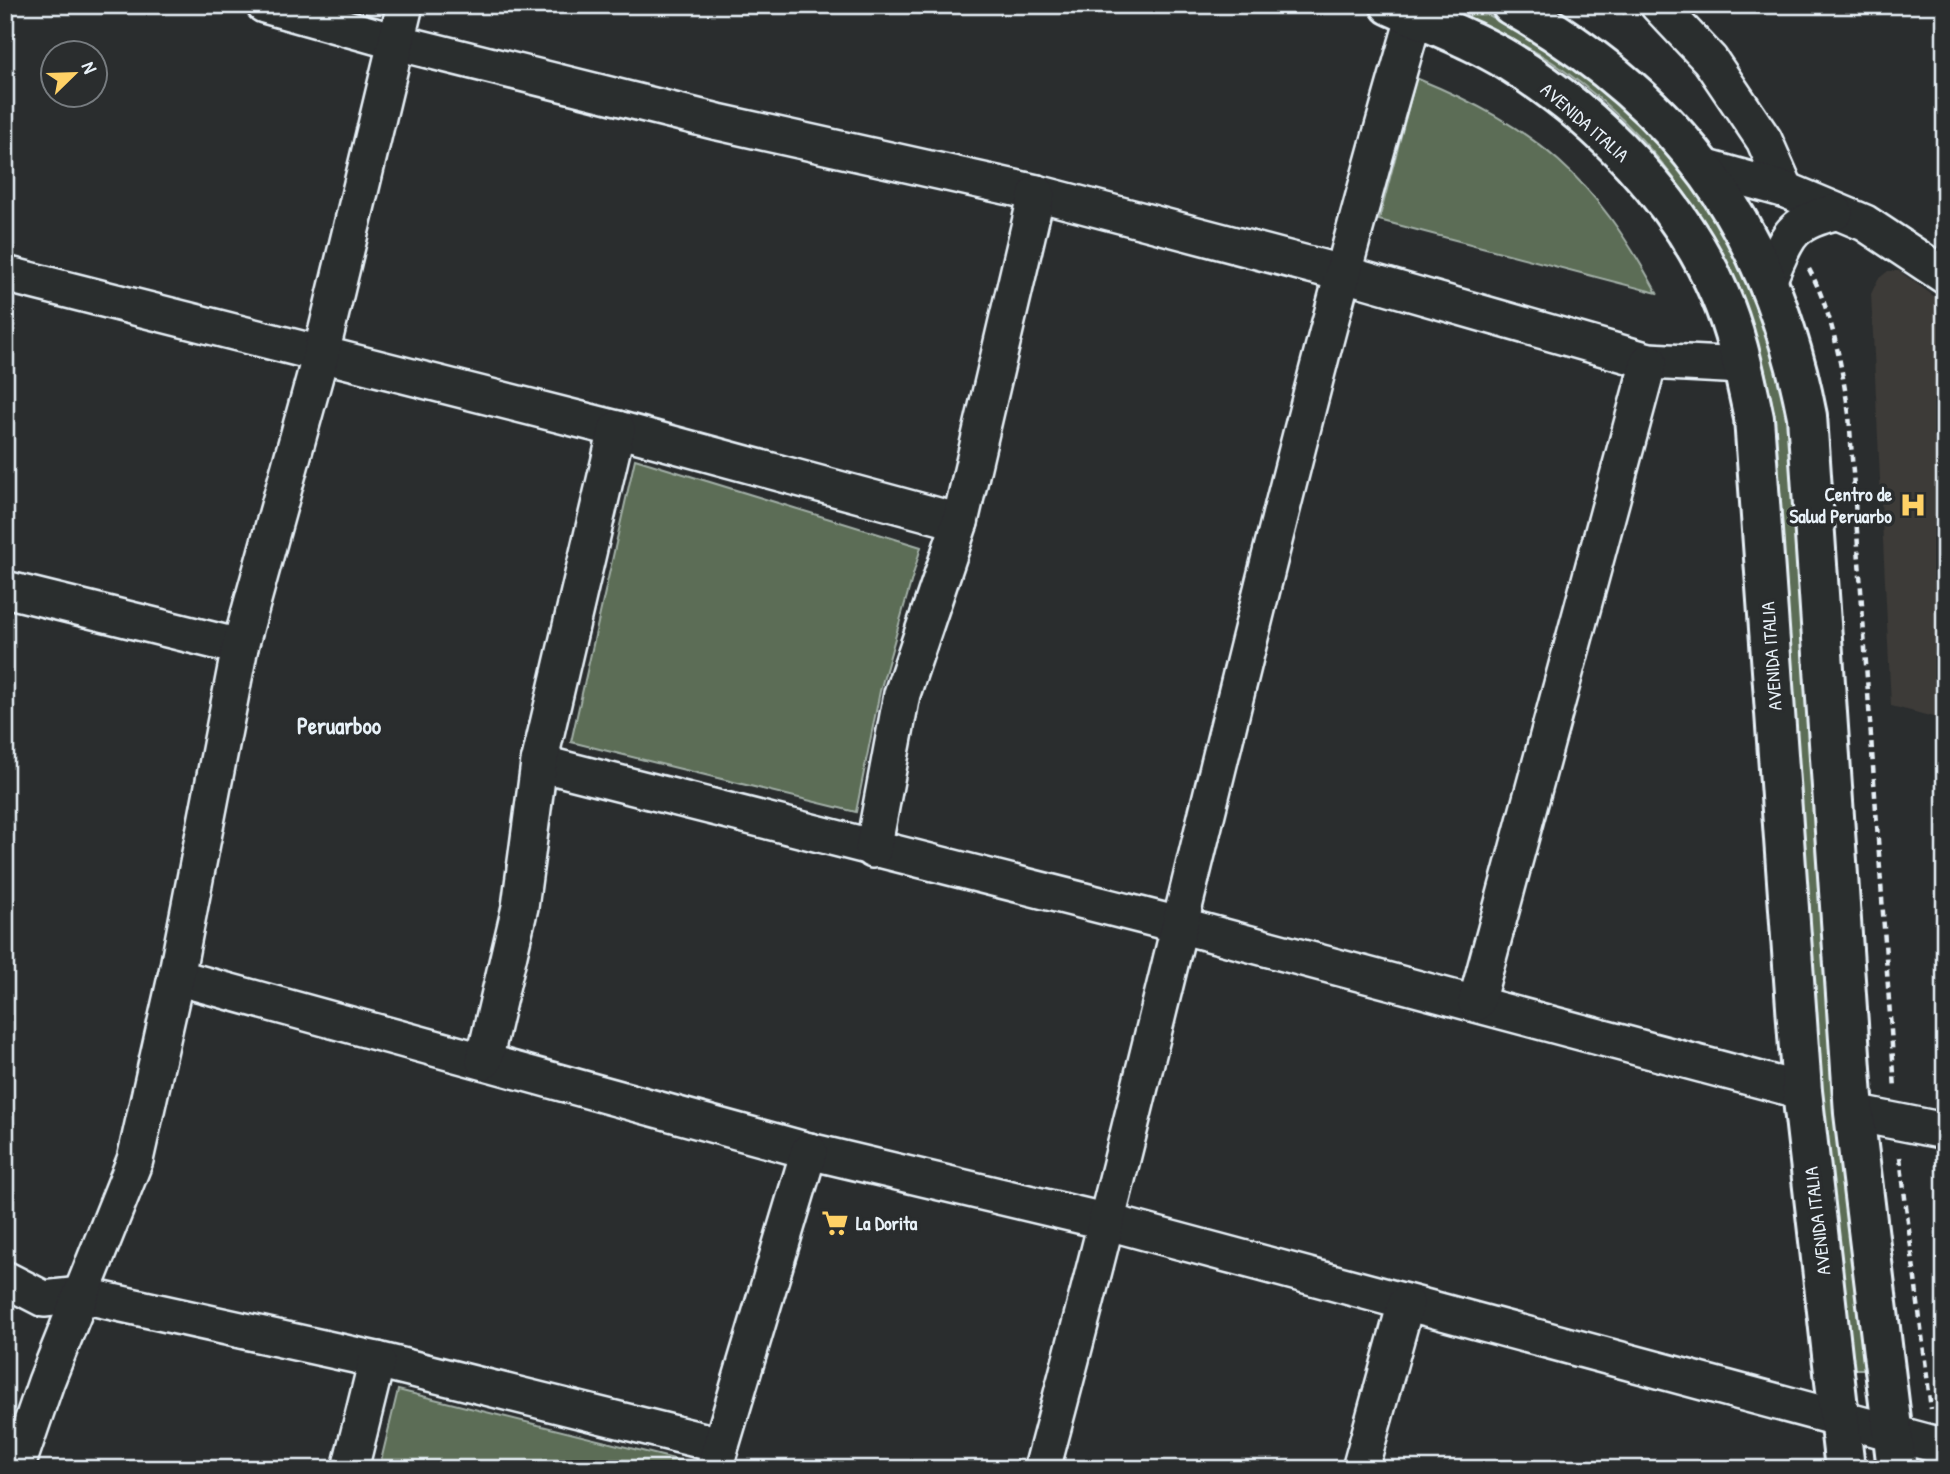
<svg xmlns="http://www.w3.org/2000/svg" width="1950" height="1474" font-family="'Patrick Hand',sans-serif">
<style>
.built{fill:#3c3a37}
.green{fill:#5c6d56;stroke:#a2afa7;stroke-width:2}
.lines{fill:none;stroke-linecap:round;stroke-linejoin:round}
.minor-casing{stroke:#e8f1f8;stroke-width:40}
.major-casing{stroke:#e8f1f8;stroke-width:44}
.path{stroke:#e8f1f8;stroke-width:4.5;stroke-dasharray:7 5;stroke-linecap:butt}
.minor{stroke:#2a2d2e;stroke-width:35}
.major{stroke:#2a2d2e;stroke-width:38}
.labels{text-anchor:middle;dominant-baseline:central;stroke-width:7;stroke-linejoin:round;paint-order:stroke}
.street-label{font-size:19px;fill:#e8f1f8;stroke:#2a2d2e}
.poi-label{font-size:19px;font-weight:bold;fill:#e8f1f8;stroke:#2a2d2e;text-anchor:end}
.quarter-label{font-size:23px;font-weight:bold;fill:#e8f1f8;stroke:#2a2d2e}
</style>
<rect width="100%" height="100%" fill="#2a2d2e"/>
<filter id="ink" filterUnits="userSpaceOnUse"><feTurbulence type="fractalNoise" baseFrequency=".0143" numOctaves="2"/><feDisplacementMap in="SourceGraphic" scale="14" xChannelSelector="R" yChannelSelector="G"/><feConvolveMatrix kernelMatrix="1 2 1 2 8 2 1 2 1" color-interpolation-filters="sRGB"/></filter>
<g filter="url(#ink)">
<!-- built -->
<polygon class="built" points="1888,271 1899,271 1945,304 1945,720 1891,706 1871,294 1878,279"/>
<!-- green -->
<g class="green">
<path d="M 1473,7 L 1568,59 L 1650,132 L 1694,184 L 1735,252 L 1770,335 L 1790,419 L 1868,1369 L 1851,1369 L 1822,1108 L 1775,419 C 1751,277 1680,154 1562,69 C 1533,48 1500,34 1468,19 Z"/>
<path d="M 1416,78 C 1538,128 1594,177 1657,293 L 1379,220 Z"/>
<polygon points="635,459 921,547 880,691 856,812 571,742"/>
<polygon points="398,1390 690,1463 688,1469 379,1469"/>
</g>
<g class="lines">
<!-- minor casing -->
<g class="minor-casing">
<g id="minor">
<polyline points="264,5 396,42 718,122 1037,193 1341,273 1649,361 1743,366"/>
<polyline points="1658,5 1710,60 1764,140 1786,190"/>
<polyline points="1704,167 1786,190 1865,223 1945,276"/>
<polyline points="5,274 617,429 960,522"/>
<path d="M 1769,279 C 1788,237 1787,224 1835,212"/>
<polyline points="5,589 240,647"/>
<polyline points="539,763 1179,925 1802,1091"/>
<polyline points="873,850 902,694 960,522 1037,193"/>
<polyline points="176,977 809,1151 1108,1222 1945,1447"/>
<polyline points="1476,1003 1649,361"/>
<polyline points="484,1061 520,907 539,763 617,429"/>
<polyline points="1854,1113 1945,1131"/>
<polyline points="5,1279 44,1299 81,1295 377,1360 720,1445"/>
<polyline points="16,1469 46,1382 135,1160 176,977 240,647 321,354 405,5"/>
<polyline points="350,1469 377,1360"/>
<polyline points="714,1469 809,1151"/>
<path d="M 1042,1469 C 1173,982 1276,488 1418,5"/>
<polyline points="1360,1469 1406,1303"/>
</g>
</g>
<!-- major casing -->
<g class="major-casing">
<g id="major">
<path d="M 1390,5 C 1430,24 1473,39 1510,62 C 1597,116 1680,200 1720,295 C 1737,334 1745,377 1754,418 L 1802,1091 L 1845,1469"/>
<path d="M 1511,5 C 1680,102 1770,224 1807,416 L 1854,1113 L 1897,1469"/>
</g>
</g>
<!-- path -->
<g class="path">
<polyline points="1614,5 1625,13"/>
<path d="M 1809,269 C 1833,314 1841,364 1849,414 L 1895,1089"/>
<polyline points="1900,1157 1931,1409"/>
</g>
<!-- minor -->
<use href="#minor" class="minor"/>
<!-- major -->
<use href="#major" class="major"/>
</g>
</g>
<!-- icons -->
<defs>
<g id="hospital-bare" transform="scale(2.1)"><path d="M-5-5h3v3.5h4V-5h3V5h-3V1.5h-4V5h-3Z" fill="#ffd166" stroke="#2a2d2e" stroke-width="2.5" paint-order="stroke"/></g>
<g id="supermarket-bare" transform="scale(2.1)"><path d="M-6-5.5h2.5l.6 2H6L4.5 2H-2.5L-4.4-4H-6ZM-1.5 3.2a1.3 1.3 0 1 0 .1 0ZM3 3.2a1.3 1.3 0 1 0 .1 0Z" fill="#ffd166" stroke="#2a2d2e" stroke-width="2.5" paint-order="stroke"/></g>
</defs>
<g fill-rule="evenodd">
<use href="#hospital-bare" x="1913" y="505"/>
<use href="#supermarket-bare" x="835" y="1223"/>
</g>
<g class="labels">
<!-- street labels -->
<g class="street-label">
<text transform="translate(1585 122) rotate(41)">AVENIDA ITALIA</text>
<text transform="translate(1771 656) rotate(-94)">AVENIDA ITALIA</text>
<text transform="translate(1817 1221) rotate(-97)">AVENIDA ITALIA</text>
</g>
<!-- poi labels -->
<g class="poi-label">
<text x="1892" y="494">Centro de<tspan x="1892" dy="22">Salud Peruarbo</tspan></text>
<text x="856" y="1223" text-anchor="start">La Dorita</text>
</g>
<!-- quarter labels -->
<g class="quarter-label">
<text x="339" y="725">Peruarboo</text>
</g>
</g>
<!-- margin -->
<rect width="1950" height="1474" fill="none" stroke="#2a2d2e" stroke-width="28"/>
<rect x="14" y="14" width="1922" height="1446" fill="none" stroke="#e8f1f8" stroke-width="2.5" filter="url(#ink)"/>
<!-- north arrow -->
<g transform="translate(74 74) rotate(67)"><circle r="33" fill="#2a2d2e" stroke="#767b7f" stroke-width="2"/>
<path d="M0-5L12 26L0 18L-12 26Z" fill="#ffd166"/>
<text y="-10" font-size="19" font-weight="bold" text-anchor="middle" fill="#e8f1f8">N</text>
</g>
</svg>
